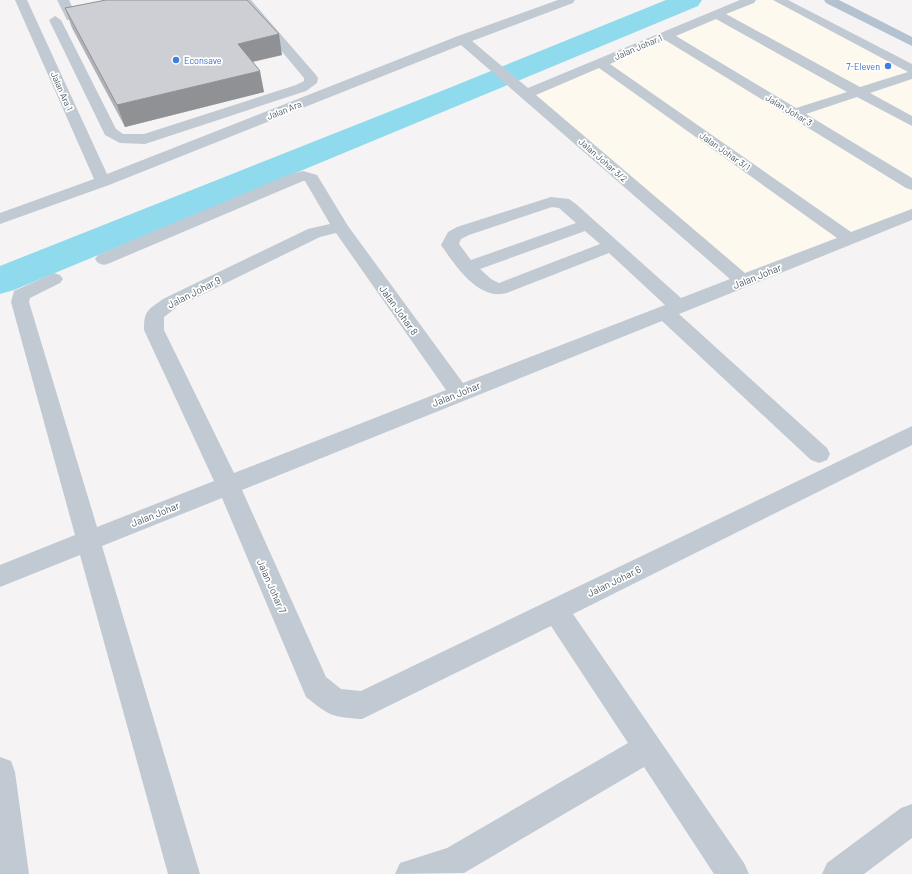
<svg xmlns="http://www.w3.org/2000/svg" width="912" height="874" font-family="Barlow,sans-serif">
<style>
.commercial{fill:#fdf9ef}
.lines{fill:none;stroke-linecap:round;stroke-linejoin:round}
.river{fill:#90daee;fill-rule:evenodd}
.minor{fill:#c1cad2;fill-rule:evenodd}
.major{fill:#b3c2d1;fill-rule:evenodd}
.wall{fill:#b0b2b7}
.shaded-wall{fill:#909195}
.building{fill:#cdcfd5;stroke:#909195}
.shop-dot{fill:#3f7fe0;stroke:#fff;stroke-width:1.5}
.labels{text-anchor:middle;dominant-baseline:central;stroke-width:3.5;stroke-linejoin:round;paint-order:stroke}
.far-street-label{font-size:9px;fill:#4a5661;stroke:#fff}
.far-shop-label{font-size:9px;fill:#366cbe;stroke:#fff;text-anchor:start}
.street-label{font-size:10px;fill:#4a5661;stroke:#fff}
</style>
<rect width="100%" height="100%" fill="#f5f3f3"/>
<!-- commercial -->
<polygon class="commercial" points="759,0 773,0 912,72 912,208 743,274 534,95"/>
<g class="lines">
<!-- river -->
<polygon class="river" points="666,0 702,0 698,6 14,290 0,294 0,266 449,88"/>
<!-- minor -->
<g class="minor">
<path d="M 15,0 L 27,0 L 107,174 L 458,36 L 558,0 L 575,0 L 573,3 L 472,41 L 528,88 L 740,0 L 756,0 L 754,3 L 726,14 L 860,87 L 908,72 L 773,0 L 788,0 L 912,64 L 912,79 L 870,93 L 912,116 L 912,126 L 857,97 L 806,114 L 912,178 L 912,190 L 906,188 L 665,40 L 610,64 L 851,232 L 912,209 L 912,220 L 679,314 L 827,448 L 830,454 L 827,460 L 819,463 L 811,460 L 662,321 L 242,490 L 326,677 L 341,689 L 361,691 L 912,426 L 912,445 L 573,614 L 744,863 L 749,874 L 714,874 L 644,767 L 464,873 L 395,874 L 400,863 L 447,848 L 628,743 L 551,626 L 362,719 C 331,717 330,716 306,697 L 222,498 L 102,546 L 200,874 L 168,874 L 80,555 L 0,587 L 0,565 L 75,535 L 11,302 L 14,291 L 54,273 L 60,275 L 63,279 L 60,283 L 30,298 L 29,302 L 97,527 L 214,481 L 144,330 C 144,310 148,310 163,299 L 308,229 L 330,224 L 305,181 L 303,181 L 110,263 L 104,265 L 98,263 L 95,259 L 98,255 L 288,175 L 303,171 L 317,175 L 348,226 L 463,383 L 665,305 L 609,253 L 507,293 C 478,301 455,265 441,245 L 448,232 L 457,227 L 551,197 L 569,199 L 576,204 L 681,298 L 730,279 L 461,45 L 109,185 L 0,224 L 0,213 L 94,179 ZM 716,19 L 847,92 L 796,108 L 676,36 ZM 599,68 L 837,238 L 745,273 L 536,95 ZM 552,207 L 559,208 L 576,223 L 471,260 L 459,244 L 461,239 L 469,235 ZM 585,231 L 600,244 L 499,283 L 491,279 L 480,269 ZM 336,233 L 446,390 L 234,473 L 164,330 L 164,317 L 177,307 L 320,237 Z"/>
<polygon points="57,0 69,0 77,17 75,20 67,20"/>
<polygon points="239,0 251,0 316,75 318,78 317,83 306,91 145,144 120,143 105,135 49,20 55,16 61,20 116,129 123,134 144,134 296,85 304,81 304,78"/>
<polygon points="0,757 11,761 15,772 29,874 0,874"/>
<polygon points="912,804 912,838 864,874 822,874 827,863 901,808"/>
</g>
<!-- major -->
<polygon class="major" points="824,0 839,0 912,37 912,46 826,3"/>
</g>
<!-- wall -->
<polygon class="wall" points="65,8 282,55 253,62 264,92 125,127 72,28"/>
<!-- shaded-wall -->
<g class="shaded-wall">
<polygon points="279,34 282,55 242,64 238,44"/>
<polygon points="260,71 264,92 125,127 117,105"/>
</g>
<!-- building -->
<polygon class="building" points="106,0 247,0 279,34 238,44 260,71 117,105 65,8"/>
<!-- markers -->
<g class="shop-dot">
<circle cx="176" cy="60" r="4"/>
<circle cx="888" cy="66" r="4"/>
</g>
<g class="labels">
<!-- far-street labels -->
<g class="far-street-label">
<text transform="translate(638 47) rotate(-23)">Jalan Johar 1</text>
<text transform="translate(62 91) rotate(66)">Jalan Ara 1</text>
<text transform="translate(284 110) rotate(-22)">Jalan Ara</text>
<text transform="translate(789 110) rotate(31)">Jalan Johar 3</text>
<text transform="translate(725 151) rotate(35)">Jalan Johar 3/1</text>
<text transform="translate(603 160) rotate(41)">Jalan Johar 3/2</text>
</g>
<!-- far-shop labels -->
<g class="far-shop-label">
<text x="184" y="60">Econsave</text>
<text x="880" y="66" text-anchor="end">7-Eleven</text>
</g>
<!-- street labels -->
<g class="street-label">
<text transform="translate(757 276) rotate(-22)">Jalan Johar</text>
<text transform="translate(194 292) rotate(-27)">Jalan Johar 9</text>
<text transform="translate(399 310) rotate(54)">Jalan Johar 8</text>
<text transform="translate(456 394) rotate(-22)">Jalan Johar</text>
<text transform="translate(155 514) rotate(-22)">Jalan Johar</text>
<text transform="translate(614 581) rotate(-26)">Jalan Johar 6</text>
<text transform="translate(272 586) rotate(66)">Jalan Johar 7</text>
</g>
</g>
</svg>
